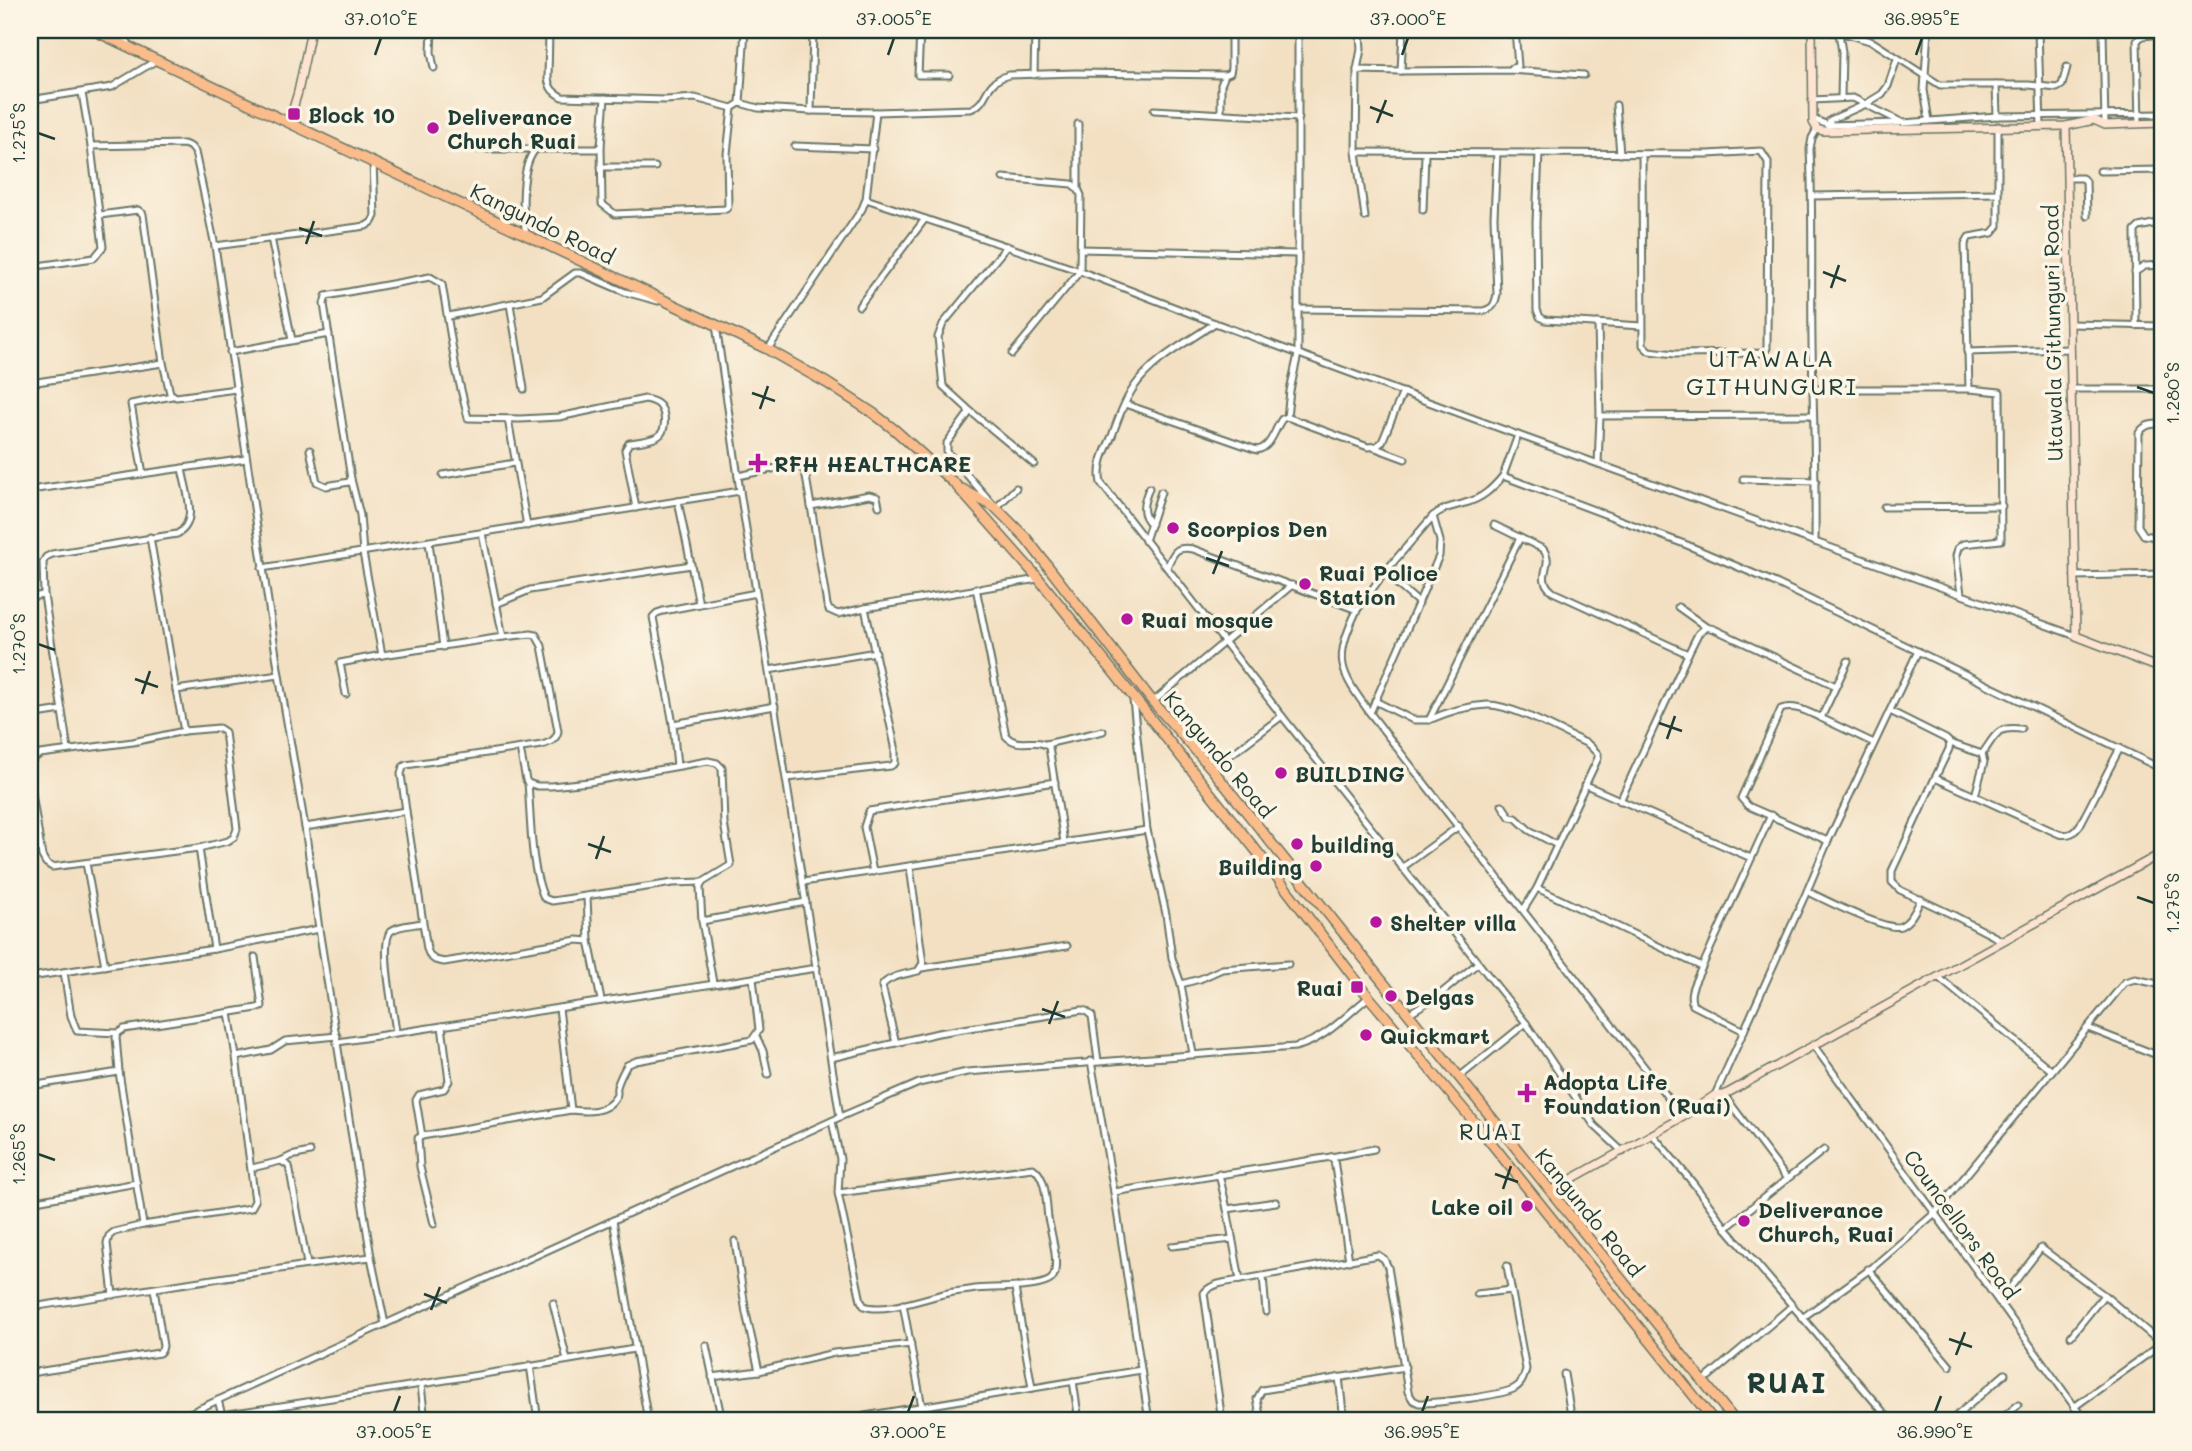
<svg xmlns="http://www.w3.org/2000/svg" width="2192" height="1451" font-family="Mali,sans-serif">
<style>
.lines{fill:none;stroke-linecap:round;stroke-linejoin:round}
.street-casing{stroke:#697666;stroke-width:9}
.secondary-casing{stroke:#697666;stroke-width:10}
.highway-casing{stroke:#697666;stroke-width:12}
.street{stroke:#fff;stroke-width:5}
.secondary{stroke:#fde4d1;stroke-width:7}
.highway{stroke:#fabc8b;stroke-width:9}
.ticks{fill:none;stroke:#1f3d34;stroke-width:2.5}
.poi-dot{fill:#b5179e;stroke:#fcf5e5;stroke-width:2.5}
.labels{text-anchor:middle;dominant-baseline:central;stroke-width:7;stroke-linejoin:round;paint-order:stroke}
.poi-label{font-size:21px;font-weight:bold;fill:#1f3d34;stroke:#fcf5e5;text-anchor:start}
.street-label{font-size:21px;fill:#1f3d34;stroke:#fcf5e5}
.neighbourhood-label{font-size:23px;letter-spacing:2px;fill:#1f3d34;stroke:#fcf5e5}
.quarter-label{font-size:24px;letter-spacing:2px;fill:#1f3d34;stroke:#fcf5e5}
.district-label{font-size:28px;font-weight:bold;letter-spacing:2px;fill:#1f3d34;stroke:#fcf5e5}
.neatline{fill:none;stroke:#1f3d34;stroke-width:2.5}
.ticks-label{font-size:18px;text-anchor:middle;fill:#1f3d34}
</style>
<rect width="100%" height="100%" fill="#fcf5e5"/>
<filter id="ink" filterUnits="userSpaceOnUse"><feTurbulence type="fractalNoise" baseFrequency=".0143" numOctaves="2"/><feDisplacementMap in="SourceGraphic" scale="14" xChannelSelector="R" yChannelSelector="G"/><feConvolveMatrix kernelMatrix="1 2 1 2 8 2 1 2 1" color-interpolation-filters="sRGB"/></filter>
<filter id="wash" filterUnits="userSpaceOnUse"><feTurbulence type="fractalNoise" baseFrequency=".00686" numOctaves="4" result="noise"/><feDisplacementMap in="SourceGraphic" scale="28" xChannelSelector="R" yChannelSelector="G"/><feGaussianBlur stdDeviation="1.57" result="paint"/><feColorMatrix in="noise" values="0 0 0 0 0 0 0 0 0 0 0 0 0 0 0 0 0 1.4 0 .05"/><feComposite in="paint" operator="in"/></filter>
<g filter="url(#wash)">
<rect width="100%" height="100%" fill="#f3e0c3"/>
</g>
<g filter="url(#ink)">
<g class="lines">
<!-- street casing -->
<g class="street-casing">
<g id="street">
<polyline points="121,30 131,48"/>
<polyline points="432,30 431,52 434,68"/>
<path d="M 549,30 L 548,79 C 550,89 553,92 562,97 L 666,100 L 695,98 L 732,108 L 740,103 L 758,108 L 811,111"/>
<polyline points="920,30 918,75 949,75"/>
<polyline points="1353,30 1360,35 1361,49 1357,70"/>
<polyline points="1592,30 1732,30"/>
<polyline points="1817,30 1851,35 1873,42 1940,85 2029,85 2057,88 2062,85 2067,67"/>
<polyline points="1928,30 1924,90 1929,121"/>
<polyline points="2038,30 2041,126"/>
<polyline points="2103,30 2105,125"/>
<polyline points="1839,33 1842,52 1841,98"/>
<polyline points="1851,35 1863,30"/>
<polyline points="1512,68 1518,66 1515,30"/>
<polyline points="1401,71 1403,30"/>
<polyline points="1034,75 1035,30"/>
<polyline points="1996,85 1997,116"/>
<polyline points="605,98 601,146 602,204 615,214 726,209 728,206 727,154 732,108"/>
<polyline points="30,100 112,87 157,60"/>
<polyline points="1812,100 1853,98 1903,123 1997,116 2162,114"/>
<polyline points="740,103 745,30"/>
<polyline points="1616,105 1620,154"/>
<polyline points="1154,110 1299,118"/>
<path d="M 876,112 L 971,109 C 990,102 982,82 1009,75 L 1076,73 L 1225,75 L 1230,73 L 1231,68 L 1231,30"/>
<polyline points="1221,113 1221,85 1225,75"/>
<polyline points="1813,119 1828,125 1899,123"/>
<polyline points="2139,123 2137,41 2142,36 2152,35 2154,30"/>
<polyline points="1078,124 1078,189"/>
<polyline points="1827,131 1830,120 1864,105 1882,94 1888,86 1897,59"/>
<polyline points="91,146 184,144 191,147 195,152 215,246 279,675 305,827 319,929 371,1257 385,1324"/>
<polyline points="795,146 873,149"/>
<polyline points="477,149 597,149 601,146"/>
<polyline points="1356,152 1708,154 1761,151 1768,162 1767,348 1764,353 1675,354 1649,351 1643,345 1642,154"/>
<polyline points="1539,153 1536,222 1537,310 1540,317 1545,320 1642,326"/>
<polyline points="601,167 655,167"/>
<polyline points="2100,171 2162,170"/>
<polyline points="1003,178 1072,184 1078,189 1081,195 1080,271 1012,354"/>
<polyline points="2067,178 2082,178 2086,181 2087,216"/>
<polyline points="1812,196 1998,193"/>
<polyline points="866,199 1080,271 1215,323 1518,435 2076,636"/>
<polyline points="1423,210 1425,154"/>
<polyline points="100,215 138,210 143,214 163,363 170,393 176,397 236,389"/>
<polyline points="1365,217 1356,152 1357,70 1401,71 1509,70 1584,75"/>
<path d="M 526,234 C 522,212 520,165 536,149"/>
<polyline points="271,238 292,340"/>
<polyline points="215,246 366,226 372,222 375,216 373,162"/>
<polyline points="1007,246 943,324 938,337 943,386 967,408 969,413 947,443 947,452 996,508 1016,488"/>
<polyline points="1080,249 1298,254"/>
<polyline points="30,267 94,258 103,247 91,146 82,93"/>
<polyline points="2135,272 2145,266 2162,265"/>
<polyline points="510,304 524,389"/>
<polyline points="859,306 925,219"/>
<path d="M 1298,309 L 1483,311 C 1494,308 1495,304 1497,294 L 1494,217 L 1497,153"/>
<polyline points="449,316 542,297 575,273 581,273 625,292 658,301"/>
<path d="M 1215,323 C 1188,342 1153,359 1134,387 C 1124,402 1118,419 1112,436 C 1105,451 1097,466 1101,483 L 1282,716 L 1526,1023 L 1594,1125 L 1623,1152"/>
<polyline points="1598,323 1600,416"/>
<polyline points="2070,324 2162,326"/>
<polyline points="716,325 740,491 840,1117"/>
<polyline points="2136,326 2135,231 2139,227 2162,222"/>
<polyline points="768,349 862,209 866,199 876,112 811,111 813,30"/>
<polyline points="230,352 329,334"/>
<polyline points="1967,352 2070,349"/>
<polyline points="30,383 163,363"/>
<polyline points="1813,389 1969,389 1965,244 1969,237 1992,233 1998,226 1998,126"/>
<polyline points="2071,389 2162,389"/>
<path d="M 1125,404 L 1257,450 C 1272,447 1274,430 1282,419 L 1287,417 L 1368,447 L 1377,446 L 1382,442 L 1403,392"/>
<polyline points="969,410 1034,464"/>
<polyline points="1287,417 1290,391 1298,354 1298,30"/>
<polyline points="508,419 527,526"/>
<path d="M 2162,424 C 2152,424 2145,424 2139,433 L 2138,526 L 2144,535 L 2162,538"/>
<polyline points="1518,435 1503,476 1687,545 1778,584 2162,769"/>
<polyline points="1373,447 1405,459"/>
<path d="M 310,450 L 317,482 L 326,486 L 349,482 L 351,479 L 324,304 L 326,296 L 430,277 L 442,284 L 456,369 L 468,418 L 520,419 L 559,417 L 645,399 C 650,400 656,401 660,406 C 666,414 667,432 657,437 C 649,441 637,442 629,443 L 625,450 L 636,508"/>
<polyline points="1598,464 1600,416 1813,415"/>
<polyline points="143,474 131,404 172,396"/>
<polyline points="443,475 515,463"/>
<polyline points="738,476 796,464 805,471 811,506"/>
<path d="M 1503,476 C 1493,488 1482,499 1465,503 C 1453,507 1444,507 1433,516 L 1440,541 L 1439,556 L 1370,713 L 1683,1117"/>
<path d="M 351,479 L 360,515 L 363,553 L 382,655 L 503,637 L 531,634 L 536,635 L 542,646 L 558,731 C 556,740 551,742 542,745 L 406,765 L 403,767 L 401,774 L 406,811"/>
<polyline points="1743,479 1816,481"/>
<path d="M 1149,488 C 1144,501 1139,513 1151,524"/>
<polyline points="30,490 246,459"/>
<polyline points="678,501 699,604"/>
<polyline points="879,506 877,497 869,495 811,506 827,605 829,610 838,614 865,608 1038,579"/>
<polyline points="1884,507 2002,506"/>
<path d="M 1494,525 L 1543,549 C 1556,565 1533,576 1553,592 L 1688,654"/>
<polyline points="482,533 503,637"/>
<polyline points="150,537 176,690"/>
<polyline points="1145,541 1161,492"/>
<polyline points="429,542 443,647"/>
<path d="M 1815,542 C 1816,475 1813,409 1812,343 C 1811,278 1813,213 1810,149 L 1812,138 L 1817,129"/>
<path d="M 1167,567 C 1174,552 1175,546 1193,549 L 1357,610 L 1384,573 L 1433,516"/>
<polyline points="262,568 740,491"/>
<polyline points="1384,573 1419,603"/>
<polyline points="2074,576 2162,574"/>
<path d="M 976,588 L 1006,736 C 1019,750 1036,736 1049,747 L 1064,842"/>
<polyline points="1961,594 1956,556 1958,548 1963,544 2001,540 2000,392 1969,389"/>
<polyline points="30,597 44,595"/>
<polyline points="496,604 530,590 691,565"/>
<polyline points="1678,607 1706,627"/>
<path d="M 1357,610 C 1333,661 1339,670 1370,713"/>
<polyline points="1848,661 1821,718 1874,743"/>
<polyline points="769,670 876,652"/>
<polyline points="346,694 340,663 382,655"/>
<polyline points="1133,700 1147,830 1166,914 1172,958 1181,984 1200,979 1222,969 1288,964"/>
<polyline points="1375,701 1413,720 1429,720 1520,538"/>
<polyline points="1153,702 1292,585"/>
<path d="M 1890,711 L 1946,739 L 1950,743 L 1949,749 L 1935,778 L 2059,834 C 2070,836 2074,833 2080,825 L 2120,748"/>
<polyline points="30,715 62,710"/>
<path d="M 1821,718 C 1808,712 1795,704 1781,709 L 1741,798 L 1748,806 L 1828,841"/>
<path d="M 1429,720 C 1447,712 1467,706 1487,705 C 1512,704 1563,733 1588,744 L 1598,754 L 1598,758 L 1537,888 L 1524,909"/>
<polyline points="673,724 653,617 657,613 663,611 756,593"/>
<polyline points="184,731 176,690 279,675"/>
<polyline points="1950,743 1982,754 1984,762 1975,796"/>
<polyline points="1046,744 1103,731"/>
<polyline points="520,749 526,780 528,783 537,786 551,786 589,782 708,761 717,763 722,768 724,823 731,865 703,882 700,887 702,921 806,902"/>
<path d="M 68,750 L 44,595 L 43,562 L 46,557 L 52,554 L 177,534 C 200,522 185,489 182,468"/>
<path d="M 1982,754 C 1996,735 1996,726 2021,729"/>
<polyline points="30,761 40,754 133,742 184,731 219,728 225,732 237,829 234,837 228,841 199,848 52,867 46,863 42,856 30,781"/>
<polyline points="677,766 673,724 775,706"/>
<polyline points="1212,769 1282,716"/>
<polyline points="787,778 891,766 895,763 895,746 865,608"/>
<polyline points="1935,778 1892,871 1892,882 1900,890 1953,915 2003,941"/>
<path d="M 528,783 C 531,819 530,865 544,898 L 552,901 L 673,883 L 703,882"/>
<polyline points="1586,785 1751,858"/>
<polyline points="1620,801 1688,654 1698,634 1706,627 1714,629 1836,686"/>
<polyline points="1502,805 1510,817 1516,818 1529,830 1557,845"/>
<polyline points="305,827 406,811 427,949 430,956 435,960 444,962 577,940 589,941 601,1000"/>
<polyline points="199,848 214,949"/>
<polyline points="86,863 105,966"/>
<polyline points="1402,868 1459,826"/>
<polyline points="873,872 864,827 869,811 1055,782"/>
<polyline points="803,882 1147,830"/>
<polyline points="1537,888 1702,967 1771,815"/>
<path d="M 1807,891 C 1823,899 1888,932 1901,926 C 1911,921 1916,909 1921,899"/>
<polyline points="587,898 589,941"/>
<polyline points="702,921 713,983"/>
<path d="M 1702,967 C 1697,979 1687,992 1693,1005 L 1744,1031"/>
<polyline points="922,968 1067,946"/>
<polyline points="64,972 71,1016 77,1031 118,1033"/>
<polyline points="30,977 214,949 319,929"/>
<polyline points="1938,977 2051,1070"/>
<polyline points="1181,984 1193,1054"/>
<polyline points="559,1008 571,1110"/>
<polyline points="229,1013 236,1057"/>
<polyline points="1408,1014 1439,995 1478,963"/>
<polyline points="2088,1028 2162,1057"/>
<path d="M 396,1032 C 394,1014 379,942 391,931 C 398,925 413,925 422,923"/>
<polyline points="756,1036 763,1051 768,1074"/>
<polyline points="338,1042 817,968"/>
<path d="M 896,1043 L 882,986 C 888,976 906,974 918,971 L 923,963 L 910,867"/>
<polyline points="1814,1046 2085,1421"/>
<polyline points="831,1058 938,1033 1082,1010 1086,1011 1092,1016 1098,1061"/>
<polyline points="1091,1061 1114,1192 1149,1421"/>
<polyline points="1458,1078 1526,1023"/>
<polyline points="30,1086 119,1072"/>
<polyline points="1715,1095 1807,891 1828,841 1918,651"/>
<polyline points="1724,1095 1787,1179 1726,1228 1891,1421"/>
<path d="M 832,1121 L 840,1159 L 838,1193 L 861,1301 L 864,1306 C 884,1314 927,1297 948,1293 C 957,1291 966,1291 975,1289 C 990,1287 1046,1290 1053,1277 C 1060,1264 1051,1232 1048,1218 C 1046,1203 1047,1177 1033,1168 L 838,1193"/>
<polyline points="1652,1134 1693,1183 1726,1228"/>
<path d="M 422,1136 L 571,1110 C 586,1112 606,1113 615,1098 C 619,1093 616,1094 617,1087 C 619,1080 623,1072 627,1065 L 636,1061 L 752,1040 L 759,1030 L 753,978"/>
<polyline points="1331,1157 1374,1149"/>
<polyline points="281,1161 291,1156 310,1152"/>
<polyline points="252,1168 281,1161 289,1166 307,1264"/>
<path d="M 1219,1174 L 1227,1209 L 1240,1280 L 1378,1255 L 1384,1259 L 1388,1267 L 1408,1392 L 1413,1400 L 1419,1403 C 1436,1403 1502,1396 1515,1388 C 1522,1384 1524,1377 1526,1369 L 1507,1266"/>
<polyline points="1787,1179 1824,1150"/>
<polyline points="1114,1192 1331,1157 1334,1160 1349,1261"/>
<polyline points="30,1202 137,1183"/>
<polyline points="1227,1209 1276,1202"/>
<polyline points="613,1220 648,1421"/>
<polyline points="434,1224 420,1167 418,1138 422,1136 416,1100 419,1095 444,1089 449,1081 442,1026"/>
<polyline points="143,1225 119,1072 116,1037 118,1033 124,1029 257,1008 262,1006 255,957"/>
<polyline points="735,1241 746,1313 759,1371"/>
<polyline points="1172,1246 1232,1239"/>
<polyline points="1868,1269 1950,1366"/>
<polyline points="1263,1276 1266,1312"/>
<polyline points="1015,1288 1032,1388"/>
<polyline points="1477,1294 1511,1290"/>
<polyline points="113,1295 107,1243 109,1236 114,1232 143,1225 251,1208 255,1201 236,1057 271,1050 285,1041 337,1036"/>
<polyline points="1999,1302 2041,1248 2104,1295 2162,1344"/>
<polyline points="553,1303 567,1360"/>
<polyline points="903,1304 922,1407"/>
<path d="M 30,1307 C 144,1291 257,1270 371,1257"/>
<polyline points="1802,1318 1873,1267 1935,1213 2125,982 2135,979 2162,985"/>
<polyline points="2071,1336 2104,1295"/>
<polyline points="706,1345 722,1421"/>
<polyline points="530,1365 538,1421"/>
<polyline points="30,1373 159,1353 162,1350 163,1346 154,1289"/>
<polyline points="1564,1374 1572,1421"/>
<polyline points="712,1377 759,1371 834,1353 911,1344"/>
<polyline points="1339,1377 1344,1421"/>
<polyline points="1708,1377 1792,1306"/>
<polyline points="1073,1381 1079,1421"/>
<polyline points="421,1385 425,1421"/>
<path d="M 218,1400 L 222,1415 C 360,1394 497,1373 634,1349"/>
<polyline points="2074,1407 2162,1344"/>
<polyline points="1954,1418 2005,1374"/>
<path d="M 172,1421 L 840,1117 L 919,1083 L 967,1072 L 1295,1047 C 1325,1040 1346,1015 1369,997"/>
<polyline points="835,1421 1141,1370"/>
<path d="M 1222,1421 L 1204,1293 C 1212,1283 1227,1282 1240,1280"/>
<polyline points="1261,1421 1257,1399 1262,1390 1405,1367"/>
<polyline points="1949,1421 1954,1418 1957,1421"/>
<polyline points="1999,1421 2018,1405"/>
</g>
</g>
<!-- secondary casing -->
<g class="secondary-casing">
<g id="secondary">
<polyline points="1812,30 1813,122 1817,129 1823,131 2066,126 2094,120 2105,125 2162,123"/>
<polyline points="289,122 298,92 311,30"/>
<polyline points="2066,126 2076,636 2162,669"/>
<polyline points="1550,1191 1683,1117 1715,1095 1724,1095 2162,853"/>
</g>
</g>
<!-- highway casing -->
<g class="highway-casing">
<g id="highway">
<polyline points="93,30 767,349 827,383 873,413 895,430 955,484 1039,579 1267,864 1369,997 1476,1124 1714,1421"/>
<polyline points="962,489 996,508 1026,538 1153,702 1212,769 1735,1421"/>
</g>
</g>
<!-- street -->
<use href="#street" class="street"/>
<!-- secondary -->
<use href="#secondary" class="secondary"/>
<!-- highway -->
<use href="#highway" class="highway"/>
</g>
</g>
<!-- ticks -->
<path class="ticks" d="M 375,55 L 381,38M 888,55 L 894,38M 1402,55 L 1408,38M 1916,55 L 1922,38M 1370,107 L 1393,116M 1377,123 L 1386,100M 38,133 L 55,139M 299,228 L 322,236M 306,244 L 314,221M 1823,272 L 1846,281M 1831,288 L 1839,265M 2137,387 L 2154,393M 752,393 L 775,401M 760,409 L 768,386M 1206,558 L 1229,566M 1213,574 L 1222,551M 38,644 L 55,650M 135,679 L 158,687M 142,694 L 150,671M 1659,723 L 1682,731M 1667,739 L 1675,716M 588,844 L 611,852M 596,859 L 604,836M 2137,897 L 2154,903M 1042,1009 L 1065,1017M 1049,1024 L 1058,1001M 38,1154 L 55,1160M 1495,1174 L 1518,1182M 1503,1189 L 1511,1166M 424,1294 L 447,1303M 431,1310 L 440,1287M 1949,1339 L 1972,1347M 1956,1355 L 1965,1332M 394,1412 L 400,1396M 908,1412 L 914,1396M 1422,1412 L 1428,1396M 1935,1412 L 1941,1396"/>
<!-- markers -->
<g class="poi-dot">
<rect x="287" y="107" width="14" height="14" rx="3.5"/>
<circle cx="433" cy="128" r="7"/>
<path d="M754.5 452.5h7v7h7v7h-7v7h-7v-7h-7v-7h7z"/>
<circle cx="1173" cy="528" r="7"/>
<circle cx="1305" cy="584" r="7"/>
<circle cx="1127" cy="619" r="7"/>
<circle cx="1281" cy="773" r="7"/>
<circle cx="1297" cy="844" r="7"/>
<circle cx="1316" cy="866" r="7"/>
<circle cx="1376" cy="922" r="7"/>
<rect x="1350" y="980" width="14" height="14" rx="3.5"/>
<circle cx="1391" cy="996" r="7"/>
<circle cx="1366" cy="1035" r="7"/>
<path d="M1523.5 1082.5h7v7h7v7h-7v7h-7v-7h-7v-7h7z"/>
<circle cx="1527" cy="1206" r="7"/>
<circle cx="1744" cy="1221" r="7"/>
</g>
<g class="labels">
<!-- poi labels -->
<g class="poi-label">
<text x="308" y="114">Block 10</text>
<text x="447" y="116">Deliverance<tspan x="447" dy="24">Church Ruai</tspan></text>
<text x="774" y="463">RFH HEALTHCARE</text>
<text x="1187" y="528">Scorpios Den</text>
<text x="1319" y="572">Ruai Police<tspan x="1319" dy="24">Station</tspan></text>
<text x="1141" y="619">Ruai mosque</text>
<text x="1295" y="773">BUILDING</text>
<text x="1311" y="844">building</text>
<text x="1302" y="866" text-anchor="end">Building</text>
<text x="1390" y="922">Shelter villa</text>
<text x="1343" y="987" text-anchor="end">Ruai</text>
<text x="1405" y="996">Delgas</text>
<text x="1380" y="1035">Quickmart</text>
<text x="1543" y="1081">Adopta Life<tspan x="1543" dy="24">Foundation (Ruai)</tspan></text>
<text x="1513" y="1206" text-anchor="end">Lake oil</text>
<text x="1758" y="1209">Deliverance<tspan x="1758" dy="24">Church, Ruai</tspan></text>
</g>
<!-- street labels -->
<g class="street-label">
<text transform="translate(543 223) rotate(26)">Kangundo Road</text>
<text transform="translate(2052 333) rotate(-91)">Utawala Githunguri Road</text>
<text transform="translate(1220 754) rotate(50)">Kangundo Road</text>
<text transform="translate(1590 1212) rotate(51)">Kangundo Road</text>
<text transform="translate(1962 1224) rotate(54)">Councellors Road</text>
</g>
<!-- neighbourhood labels -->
<g class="neighbourhood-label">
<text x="1491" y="1131">RUAI</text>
</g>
<!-- quarter labels -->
<g class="quarter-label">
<text x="1772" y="357">UTAWALA<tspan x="1772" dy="28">GITHUNGURI</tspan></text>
</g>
<!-- district labels -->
<g class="district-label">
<text x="1787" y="1382">RUAI</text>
</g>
</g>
<!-- margin -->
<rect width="2192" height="1451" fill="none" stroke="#fcf5e5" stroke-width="77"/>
<rect x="38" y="38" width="2116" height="1374" class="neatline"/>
<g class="ticks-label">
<text x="381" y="25">37.010°E</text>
<text x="894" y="25">37.005°E</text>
<text x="1408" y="25">37.000°E</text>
<text x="1922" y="25">36.995°E</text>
<text transform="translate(19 133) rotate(-90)" y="6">1.275°S</text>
<text transform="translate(2173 393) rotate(-90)" y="6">1.280°S</text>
<text transform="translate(19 644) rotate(-90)" y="6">1.270°S</text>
<text transform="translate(2173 903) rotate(-90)" y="6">1.275°S</text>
<text transform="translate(19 1154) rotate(-90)" y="6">1.265°S</text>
<text x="394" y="1438">37.005°E</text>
<text x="908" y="1438">37.000°E</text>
<text x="1422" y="1438">36.995°E</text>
<text x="1935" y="1438">36.990°E</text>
</g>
</svg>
